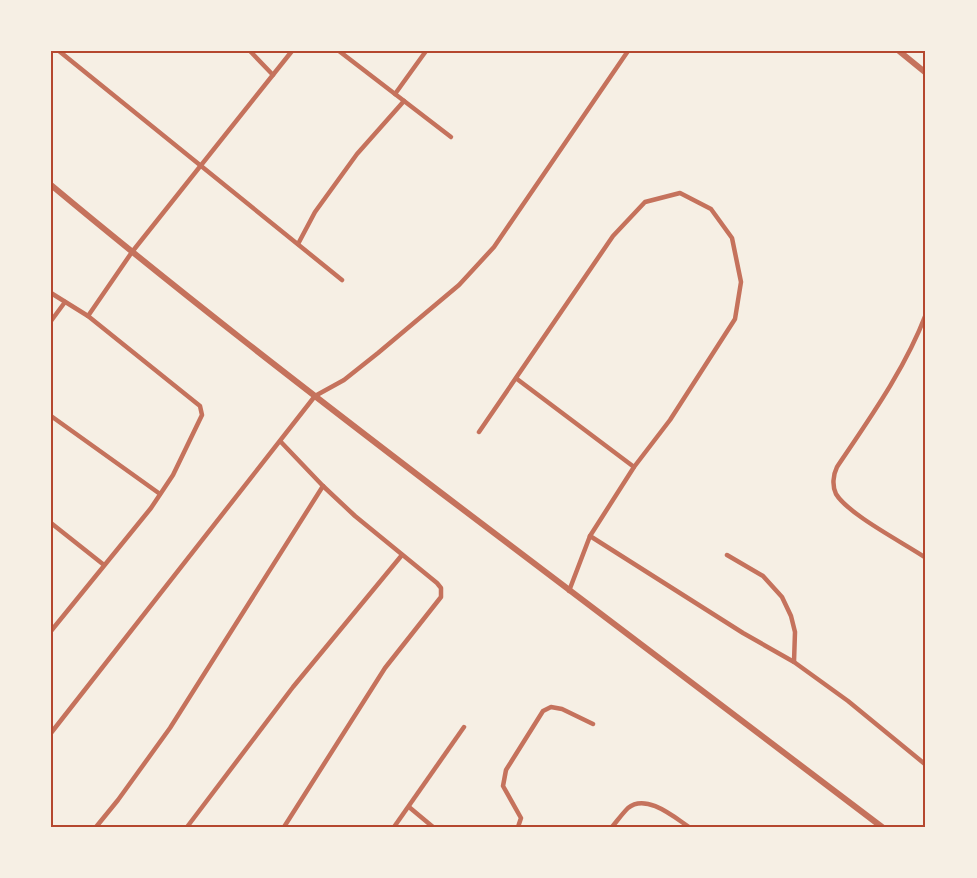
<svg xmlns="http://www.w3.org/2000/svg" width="977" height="878" font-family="Poppins,sans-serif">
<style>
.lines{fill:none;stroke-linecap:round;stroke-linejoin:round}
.service{stroke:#c5725c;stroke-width:4.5}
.minor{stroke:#c5725c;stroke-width:6}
.neatline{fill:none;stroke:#b5482f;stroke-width:2}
</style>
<rect width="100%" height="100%" fill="#f6efe4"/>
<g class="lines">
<!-- service -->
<g class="service">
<polyline points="59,51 342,280"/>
<polyline points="250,51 273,75"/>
<polyline points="339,51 451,137"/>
<polyline points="395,94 426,51"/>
<polyline points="298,244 315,212 357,154 404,101"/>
<polyline points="51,293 88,316 200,406 202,415 173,475 151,508 51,631"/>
<path d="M 926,314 C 905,369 870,418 837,467 C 833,475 832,486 836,494 C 849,515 904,543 926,558"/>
<polyline points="88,316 132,252 292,51"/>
<polyline points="51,321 65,302"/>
<polyline points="517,379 634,467"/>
<polyline points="51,416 160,494"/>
<polyline points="479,432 613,236 645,202 680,193 711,209 732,238 741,282 735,319 670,420 634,467 590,536 569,591"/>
<polyline points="281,442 323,486 355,516 437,583 441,588 441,597 385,668 284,827"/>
<polyline points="51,523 104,565"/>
<polyline points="590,536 743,633 794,662 848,701 926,765"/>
<polyline points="727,555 763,576 782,597 791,616 795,632 794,662"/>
<polyline points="51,733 315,396 344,380 378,353 459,285 494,247 628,51"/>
<polyline points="409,807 433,827"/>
<polyline points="96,827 118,800 170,728 323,486"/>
<polyline points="187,827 293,687 402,555"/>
<polyline points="394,827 464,727"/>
<polyline points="518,827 521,818 503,786 506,770 543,711 551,707 562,709 593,724"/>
<path d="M 612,827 C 617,821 622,814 628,808 C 646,793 674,817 689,827"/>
</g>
<!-- minor -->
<g class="minor">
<polyline points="899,51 926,73"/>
<path d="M 51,185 C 178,291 309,392 440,492 C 587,604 734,716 882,827"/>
</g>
</g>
<!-- border -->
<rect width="977" height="878" fill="none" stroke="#f6efe4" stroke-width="105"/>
<rect x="52" y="52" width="872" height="774" class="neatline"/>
</svg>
